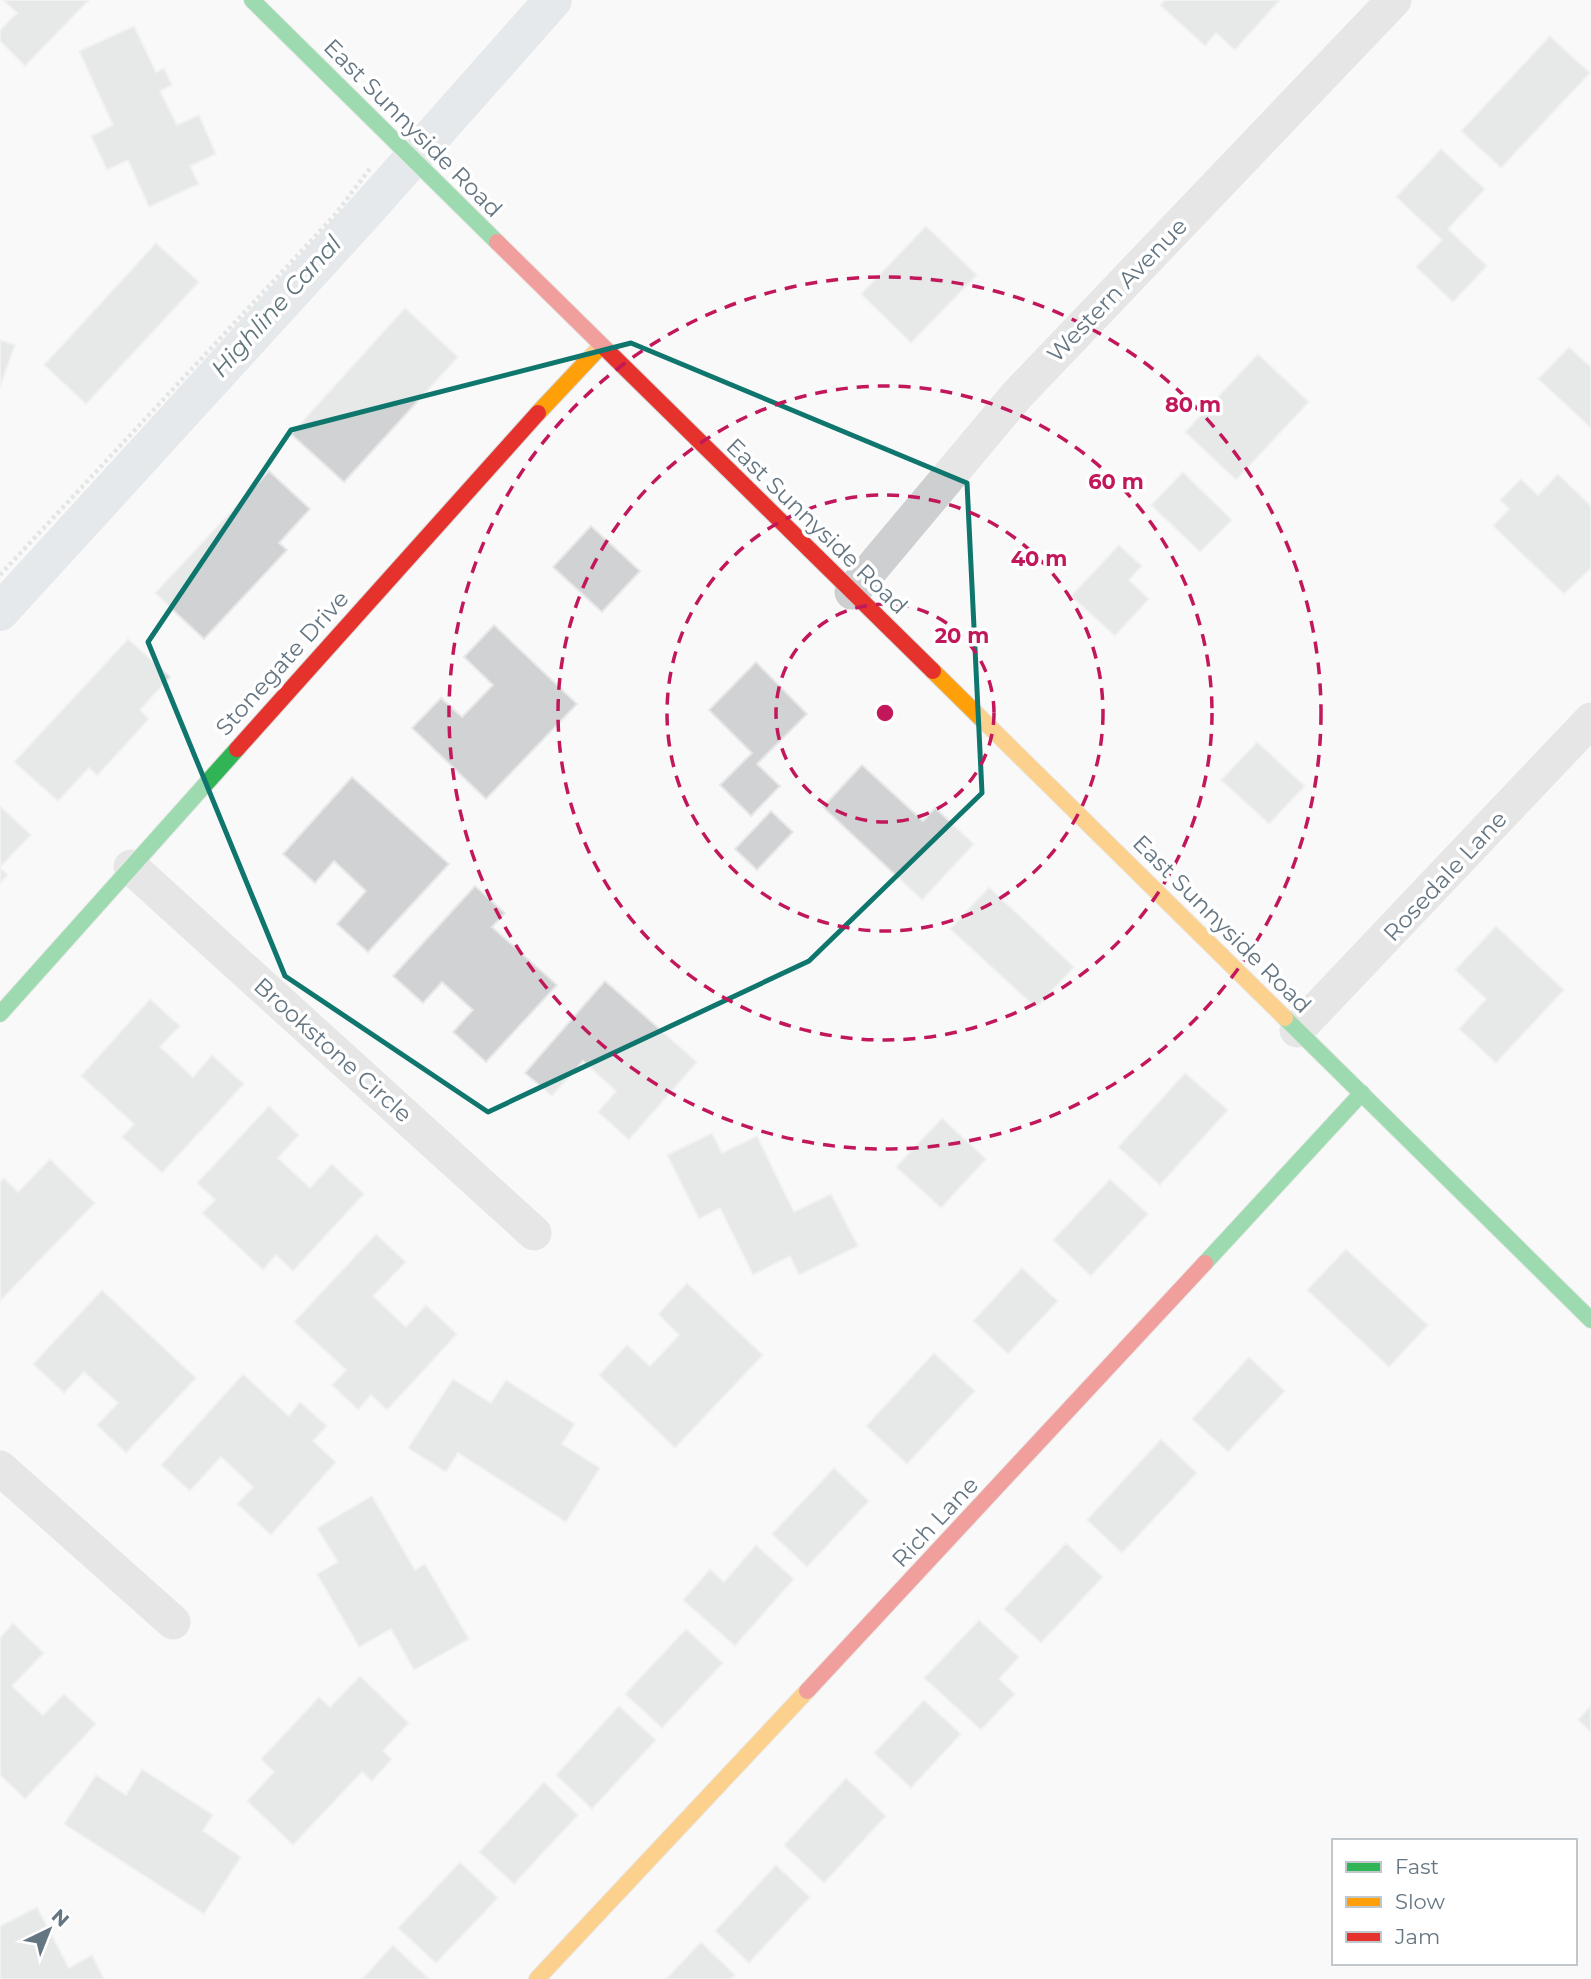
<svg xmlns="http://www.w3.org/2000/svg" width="1591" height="1979" font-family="Montserrat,sans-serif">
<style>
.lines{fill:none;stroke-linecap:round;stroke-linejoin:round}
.canal{stroke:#ced6d9;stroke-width:38}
.building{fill:#d0d2d3;stroke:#e8e8e8;stroke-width:2}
.fast-casing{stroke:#d5d6d7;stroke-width:18}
.slow-casing{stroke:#d5d6d7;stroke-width:18}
.jam-casing{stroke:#d5d6d7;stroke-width:18}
.path{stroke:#cbcccd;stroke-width:4.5;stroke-dasharray:3.5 3.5;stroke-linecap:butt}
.street{stroke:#cecfd0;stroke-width:35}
.fast{stroke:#30b455;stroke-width:16}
.slow{stroke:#ff9f0a;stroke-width:16}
.jam{stroke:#e5322d;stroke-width:16}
.marked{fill:none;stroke:#0f766e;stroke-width:5;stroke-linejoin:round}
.ring{fill:none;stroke:#c2185b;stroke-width:3.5;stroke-dasharray:12 9}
.labels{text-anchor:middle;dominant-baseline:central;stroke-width:7;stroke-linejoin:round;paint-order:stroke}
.street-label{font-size:23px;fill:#657683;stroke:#fff}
.water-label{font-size:24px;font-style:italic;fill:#60757c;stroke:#fff}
.centre{fill:#c2185b;stroke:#fff;stroke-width:3.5}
.ring-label{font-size:21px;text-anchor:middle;font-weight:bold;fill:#c2185b;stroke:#fff;stroke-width:7;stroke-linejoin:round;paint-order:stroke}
</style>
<rect width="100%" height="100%" fill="#f9f9f9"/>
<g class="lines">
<!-- canal -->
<polyline class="canal" points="0,612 365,212 553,0"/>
</g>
<!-- building -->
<g class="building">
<polygon points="3,0 89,0 25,66 0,41 0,30 17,13"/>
<polygon points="1165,0 1278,0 1279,1 1235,50 1216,33 1205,46 1160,5"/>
<polygon points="134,26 156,72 164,68 172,85 160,91 177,125 199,115 216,154 190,166 199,184 149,207 128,160 107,170 91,136 113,125 79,51"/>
<polygon points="1550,36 1590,73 1501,168 1461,131"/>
<polygon points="1441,149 1485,189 1448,229 1487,266 1453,302 1416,267 1442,240 1396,197"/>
<polygon points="926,226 977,275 911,343 861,294"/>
<polygon points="156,243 199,282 86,404 44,365"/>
<polygon points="405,308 458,357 344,482 291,434"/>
<polygon points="0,340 15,345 0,387"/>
<polygon points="1569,347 1591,367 1591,428 1538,379"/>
<polygon points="1258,354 1309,402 1236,480 1185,432"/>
<polygon points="269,471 310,509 279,543 287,550 204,639 155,593"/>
<polygon points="1183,472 1232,520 1200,552 1151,505"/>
<polygon points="1558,474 1591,506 1591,568 1564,594 1493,526 1509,509 1500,500 1521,479 1538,495"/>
<polygon points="591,526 640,571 602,612 553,567"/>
<polygon points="1119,545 1142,566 1129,580 1149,599 1115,636 1071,596"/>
<polygon points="494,625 577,704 486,799 412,728 441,698 462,717 493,685 464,657"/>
<polygon points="128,639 170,677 140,710 149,719 97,776 89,768 58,801 14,762"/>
<polygon points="756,662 807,714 757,764 780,786 751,816 720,785 752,753 709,710"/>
<polygon points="1257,742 1305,786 1269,824 1221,780"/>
<polygon points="862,765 923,821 935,808 974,844 922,900 823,807"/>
<polygon points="352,777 449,864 368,952 337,924 366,891 334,861 315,883 283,854"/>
<polygon points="0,806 31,835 0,867"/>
<polygon points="771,811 793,832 757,870 735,849"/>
<polygon points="0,868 8,875 0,883"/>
<polygon points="475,886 505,913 492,927 557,985 486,1062 453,1032 473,1010 442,982 423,1003 393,976"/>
<polygon points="989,887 1074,967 1036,1008 950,929"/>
<polygon points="1496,926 1564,990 1496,1063 1459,1029 1486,999 1455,970"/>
<polygon points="605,981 697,1062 629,1140 598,1112 616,1091 583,1061 552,1096 525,1073"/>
<polygon points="150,999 180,1026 160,1047 193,1077 212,1055 244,1084 162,1173 122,1137 134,1124 81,1076"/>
<polygon points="1185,1073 1228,1110 1160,1185 1118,1147"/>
<polygon points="269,1106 299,1135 278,1158 310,1188 332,1164 364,1194 293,1271 276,1255 263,1270 202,1213 215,1200 197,1183"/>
<polygon points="942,1118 986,1159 941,1208 896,1167"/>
<polygon points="712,1133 722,1153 757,1136 794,1212 831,1194 858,1246 799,1275 790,1256 753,1275 720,1208 699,1219 667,1155"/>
<polygon points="50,1159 95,1203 0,1301 0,1182 4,1178 18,1192"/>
<polygon points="1110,1179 1148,1214 1091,1276 1053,1240"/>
<polygon points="376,1234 406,1262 373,1296 406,1327 426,1305 457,1334 387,1410 371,1395 358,1410 332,1385 346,1370 294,1322"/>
<polygon points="1346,1249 1428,1325 1389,1367 1307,1290"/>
<polygon points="1022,1268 1058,1301 1008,1354 973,1321"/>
<polygon points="687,1283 763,1355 675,1448 599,1375 627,1345 650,1366 679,1335 658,1314"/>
<polygon points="102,1290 196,1378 126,1453 97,1425 118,1403 84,1372 64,1393 33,1364"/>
<polygon points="934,1353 975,1391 907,1464 866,1426"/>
<polygon points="1249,1357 1285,1391 1228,1452 1192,1419"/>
<polygon points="243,1374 289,1416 300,1402 327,1426 313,1441 336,1462 271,1535 237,1504 253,1487 221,1457 190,1491 161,1465"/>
<polygon points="453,1379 491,1403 506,1380 575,1424 562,1444 600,1468 566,1522 458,1453 446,1472 408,1448"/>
<polygon points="1161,1439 1197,1473 1122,1553 1087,1520"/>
<polygon points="834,1468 869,1501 807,1567 772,1534"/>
<polygon points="372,1496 415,1570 425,1564 469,1639 414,1670 391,1629 359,1647 317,1574 338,1562 317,1528"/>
<polygon points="1066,1543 1103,1577 1041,1643 1004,1609"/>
<polygon points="756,1545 794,1579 735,1646 683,1600 710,1569 724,1582"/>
<polygon points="979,1620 1019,1657 999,1679 1015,1694 981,1730 924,1678"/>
<polygon points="13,1623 44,1653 12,1686 43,1715 64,1694 96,1724 25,1799 0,1775 0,1638"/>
<polygon points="686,1629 723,1663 662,1728 625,1694"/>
<polygon points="360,1676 409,1723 383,1751 392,1759 372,1781 362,1772 293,1845 247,1801 274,1772 261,1759 319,1697 330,1707"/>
<polygon points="924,1700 961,1734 911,1788 874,1753"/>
<polygon points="1591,1705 1591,1732 1578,1720"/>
<polygon points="619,1706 656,1740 592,1809 556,1775"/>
<polygon points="142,1769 213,1815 203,1831 241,1857 204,1914 64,1824 96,1775 126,1795"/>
<polygon points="846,1778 886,1816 824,1883 784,1845"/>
<polygon points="544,1782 578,1815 514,1884 479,1852"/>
<polygon points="460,1862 498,1898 436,1963 398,1928"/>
<polygon points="776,1865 810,1897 749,1963 715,1931"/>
<polygon points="37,1907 69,1968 92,1955 104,1979 0,1979 0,1926"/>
<polygon points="701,1942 735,1975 731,1979 666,1979"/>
<polygon points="393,1945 429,1979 362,1979"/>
</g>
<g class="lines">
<!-- fast casing -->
<g class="fast-casing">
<g id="fast">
<polyline points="252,0 497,242"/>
<polyline points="0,1014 237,749"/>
<polyline points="1285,1018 1591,1320"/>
<polyline points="1205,1263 1362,1093"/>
</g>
</g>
<!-- slow casing -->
<g class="slow-casing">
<g id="slow">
<polyline points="538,413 601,346"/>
<polyline points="933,671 1285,1018"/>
<polyline points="537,1979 807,1691"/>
</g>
</g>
<!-- jam casing -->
<g class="jam-casing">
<g id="jam">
<polyline points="497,242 933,671"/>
<polyline points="237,749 538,413"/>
<polyline points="807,1691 1205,1263"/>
</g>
</g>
<!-- path -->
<polyline class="path" points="0,575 334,216 371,167"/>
<!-- street -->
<g class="street">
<polyline points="852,592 1017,395 1394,0"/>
<polyline points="131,867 534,1233"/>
<polyline points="1297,1030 1591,720"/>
<polyline points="0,1468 173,1622"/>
</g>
<!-- fast -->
<use href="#fast" class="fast"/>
<!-- slow -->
<use href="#slow" class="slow"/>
<!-- jam -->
<use href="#jam" class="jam"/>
</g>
<!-- marked area -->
<path d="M0 0H1591V1979H0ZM 631,343 L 967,483 L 982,793 L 809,961 L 488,1112 L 285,976 L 148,642 L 291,430 Z" fill="#f9f9f9" fill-opacity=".55" fill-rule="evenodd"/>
<path class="marked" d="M 631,343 L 967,483 L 982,793 L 809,961 L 488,1112 L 285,976 L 148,642 L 291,430 Z"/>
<!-- distance rings -->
<g class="ring">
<circle cx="885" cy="713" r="109"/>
<circle cx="885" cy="713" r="218"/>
<circle cx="885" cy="713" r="327"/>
<circle cx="885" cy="713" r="436"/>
</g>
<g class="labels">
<!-- street labels -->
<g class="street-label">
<text transform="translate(413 128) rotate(45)">East Sunnyside Road</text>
<text transform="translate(1117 290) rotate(-46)">Western Avenue</text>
<text transform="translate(817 526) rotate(44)">East Sunnyside Road</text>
<text transform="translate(282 663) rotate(-48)">Stonegate Drive</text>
<text transform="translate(1445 876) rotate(-47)">Rosedale Lane</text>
<text transform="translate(1222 924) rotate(45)">East Sunnyside Road</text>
<text transform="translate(333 1050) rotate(42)">Brookstone Circle</text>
<text transform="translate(935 1522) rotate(-47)">Rich Lane</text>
</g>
<!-- water labels -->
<g class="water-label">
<text transform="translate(276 306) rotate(-48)">Highline Canal</text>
</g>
</g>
<circle cx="885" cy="713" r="10" class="centre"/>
<g class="ring-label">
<text x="1193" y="412">80 m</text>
<text x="1116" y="489">60 m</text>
<text x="1039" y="566">40 m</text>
<text x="962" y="643">20 m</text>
</g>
<!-- legend -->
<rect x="1332" y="1839" width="245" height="126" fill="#ffffff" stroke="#c1c8cd" stroke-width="2"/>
<rect x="1346" y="1862" width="35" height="10" fill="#30b455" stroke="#c1c8cd" stroke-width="2"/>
<text x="1395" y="1874" font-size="21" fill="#657683">Fast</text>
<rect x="1346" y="1897" width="35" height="10" fill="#ff9f0a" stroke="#c1c8cd" stroke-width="2"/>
<text x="1395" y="1909" font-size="21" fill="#657683">Slow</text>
<rect x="1346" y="1932" width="35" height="10" fill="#e5322d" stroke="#c1c8cd" stroke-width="2"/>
<text x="1395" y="1944" font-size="21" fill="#657683">Jam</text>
<!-- north arrow -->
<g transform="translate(49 1930) rotate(43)" stroke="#ffffff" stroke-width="5" paint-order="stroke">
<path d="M0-5L12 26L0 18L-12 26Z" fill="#657683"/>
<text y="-10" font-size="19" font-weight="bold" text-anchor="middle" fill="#657683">N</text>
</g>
</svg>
